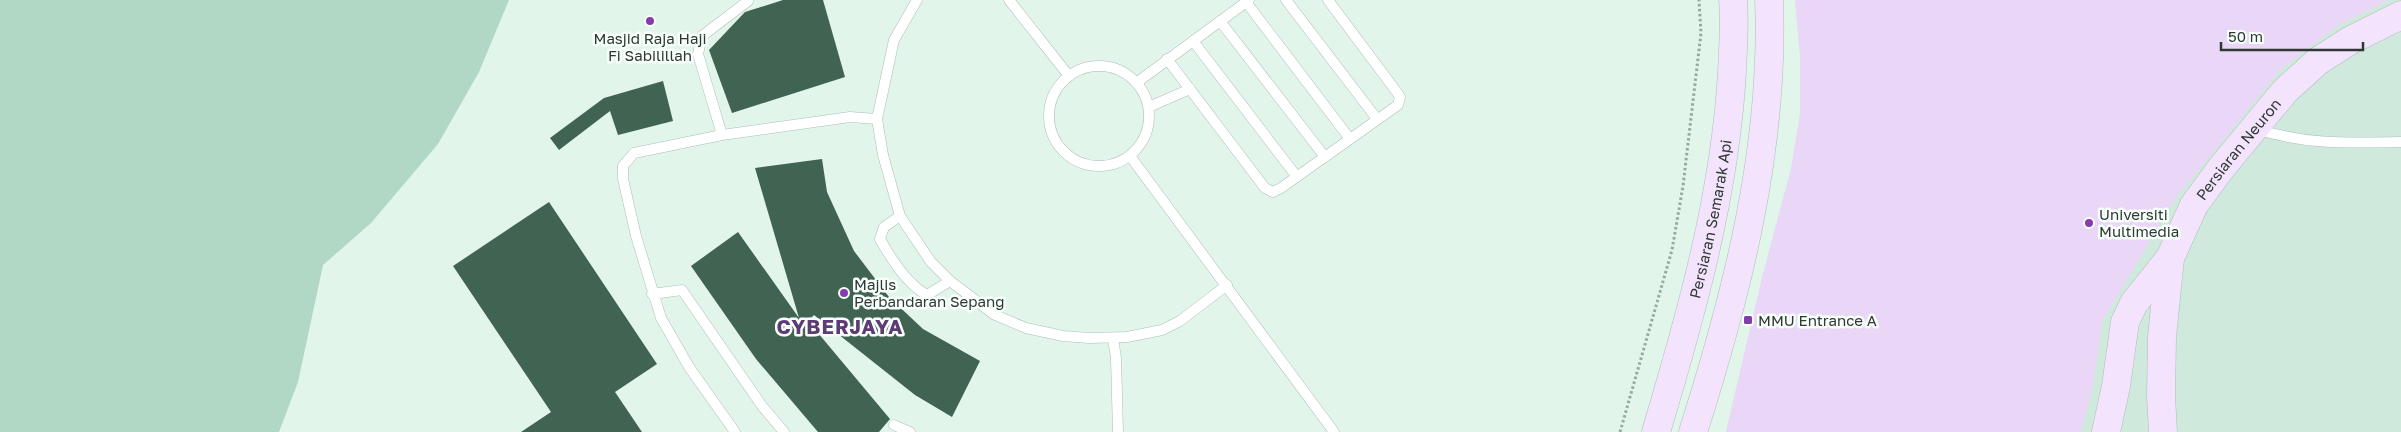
<svg xmlns="http://www.w3.org/2000/svg" width="2401" height="432" font-family="'Golos Text',sans-serif">
<style>
.built{fill:#cfe9dc}
.green{fill:#ead7f7}
.water{fill:#b1d8c4}
.building{fill:#406352}
.lines{fill:none;stroke-linecap:round;stroke-linejoin:round}
.lane-casing{stroke:#acbfb5;stroke-width:11}
.secondary-casing{stroke:#acbfb5;stroke-width:29}
.path{stroke:#98a79f;stroke-width:3;stroke-dasharray:2.5 2.5;stroke-linecap:butt}
.lane{stroke:#fff;stroke-width:10}
.secondary{stroke:#f3e3fd;stroke-width:28}
.poi-dot{fill:#863cae;stroke:#f7fffb;stroke-width:2}
.labels{text-anchor:middle;dominant-baseline:central;stroke-width:5;stroke-linejoin:round;paint-order:stroke}
.poi-label{font-size:15px;fill:#303834;stroke:#f7fffb;text-anchor:start}
.street-label{font-size:15px;fill:#303834;stroke:#f7fffb}
.district-label{font-size:20px;font-weight:bold;letter-spacing:1px;fill:#5e3b74;stroke:#f7fffb}
</style>
<rect width="100%" height="100%" fill="#e2f5eb"/>
<!-- built -->
<polygon class="built" points="1795,0 2401,0 2401,432 1726,432 1762,278 1791,169 1800,114 1800,55"/>
<!-- green -->
<polygon class="green" points="1795,0 2389,0 2339,25 2281,69 2174,200 2102,322 2093,385 2081,432 1726,432 1762,278 1791,169 1800,114 1800,55"/>
<!-- water -->
<polygon class="water" points="0,0 509,0 479,72 438,144 371,223 323,265 298,382 279,432 0,432"/>
<!-- building -->
<g class="building">
<polygon points="783,0 823,0 845,77 732,113 709,50 745,12"/>
<polygon points="663,81 673,121 618,135 610,111 559,150 550,138 604,98"/>
<polygon points="822,159 827,192 854,251 889,297 923,329 980,361 952,417 915,395 814,315 808,321 890,419 879,432 818,432 756,359 691,266 738,232 799,318 755,168"/>
<polygon points="549,202 657,364 615,392 642,432 521,432 551,412 453,266"/>
</g>
<g class="lines">
<!-- lane casing -->
<g class="lane-casing">
<g id="lane">
<polyline points="917,0 894,40 877,119 883,155 900,216 931,262 950,281 995,315 1026,328 1063,336 1089,338 1127,337 1162,330 1180,321 1227,285"/>
<polyline points="1009,0 1069,76"/>
<polyline points="1286,0 1377,119"/>
<polyline points="1246,2 1350,139"/>
<polyline points="1220,21 1325,157"/>
<polyline points="1193,41 1297,177"/>
<polyline points="1167,59 1265,188 1273,192 1281,188 1398,105 1400,97 1396,91 1328,0"/>
<circle cx="1099" cy="116" r="50"/>
<polyline points="1136,83 1249,0"/>
<polyline points="1149,107 1190,89"/>
<path d="M 2256,129 C 2308,145 2347,143 2401,142"/>
<polyline points="722,135 698,54 702,36 748,1"/>
<polyline points="1130,156 1334,432"/>
<path d="M 900,216 L 884,227 L 880,239 C 891,259 907,284 927,295 L 950,281"/>
<polyline points="652,294 682,290 762,406 784,432"/>
<polyline points="1113,338 1116,358 1118,432"/>
<polyline points="894,425 910,432"/>
<polyline points="735,432 689,367 661,318 636,236 623,179 623,166 634,153 722,135 850,117 877,119"/>
</g>
</g>
<!-- secondary casing -->
<g class="secondary-casing">
<g id="secondary">
<path id="s1" d="M 1656,432 C 1691,315 1725,195 1732,72 C 1733,48 1735,24 1733,0"/>
<path d="M 1693,432 C 1737,294 1775,147 1769,0"/>
<polyline points="2106,432 2116,386 2125,322 2134,303 2170,258"/>
<path id="s2" d="M 2163,432 L 2161,396 L 2162,337 L 2170,258 L 2194,205 L 2222,167 L 2285,91 L 2318,61 L 2351,40 L 2401,15"/>
</g>
</g>
<!-- path -->
<polyline class="path" points="1620,432 1672,250 1683,186 1701,33 1699,0"/>
<!-- lane -->
<use href="#lane" class="lane"/>
<!-- secondary -->
<use href="#secondary" class="secondary"/>
</g>
<!-- markers -->
<g class="poi-dot">
<circle cx="650" cy="21" r="5"/>
<circle cx="2089" cy="223" r="5"/>
<circle cx="844" cy="293" r="5"/>
<rect x="1743" y="315" width="10" height="10" rx="2.5"/>
</g>
<g class="labels">
<!-- poi labels -->
<g class="poi-label">
<text x="650" y="38" text-anchor="middle">Masjid Raja Haji<tspan x="650" dy="17">Fi Sabilillah</tspan></text>
<text x="2099" y="214">Universiti<tspan x="2099" dy="17">Multimedia</tspan></text>
<text x="854" y="284">Majlis<tspan x="854" dy="17">Perbandaran Sepang</tspan></text>
<text x="1758" y="320">MMU Entrance A</text>
</g>
<!-- street labels -->
<g class="street-label">
<text stroke="none"><textPath href="#s2" startOffset="304">Persiaran Neuron</textPath></text>
<text stroke="none"><textPath href="#s1" startOffset="220">Persiaran Semarak Api</textPath></text>
</g>
<!-- district labels -->
<g class="district-label">
<text x="840" y="326">CYBERJAYA</text>
</g>
</g>
<!-- scale -->
<path d="M2221 42v8h142v-8" fill="none" stroke="#303834" stroke-width="2.5"/>
<text x="2228" y="42" font-size="15" fill="#303834" stroke="#f7fffb" stroke-width="4" paint-order="stroke">50 m</text>
</svg>
